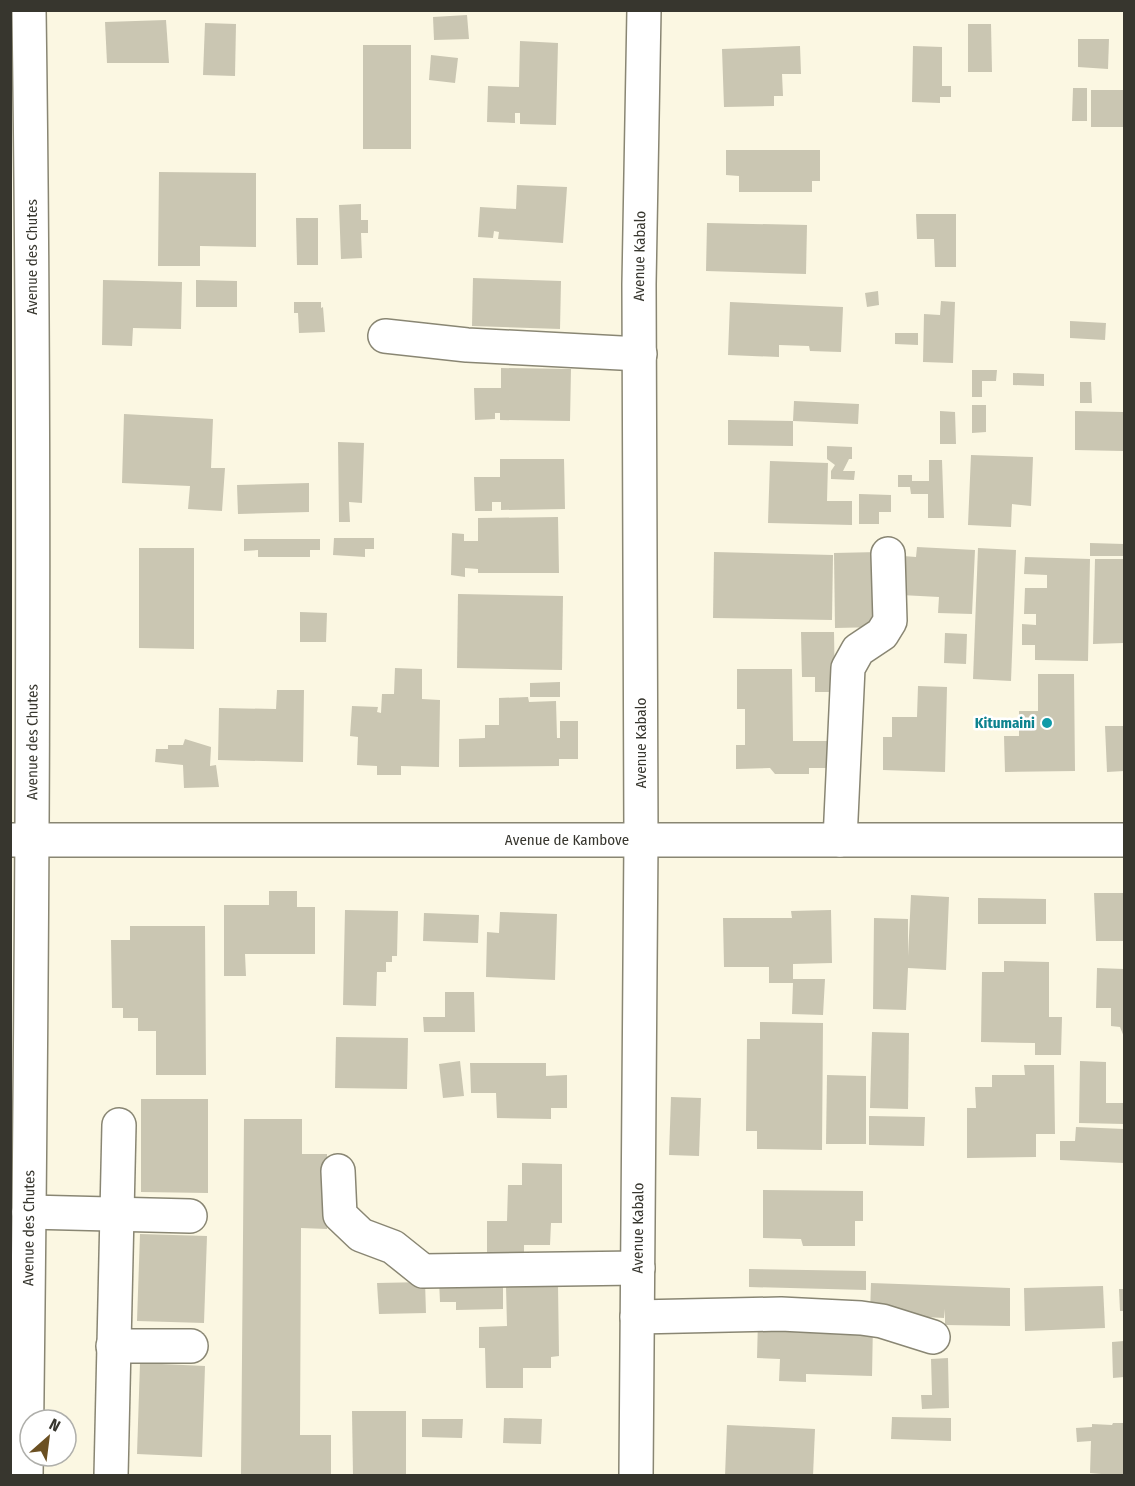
<svg xmlns="http://www.w3.org/2000/svg" width="1135" height="1486" font-family="'Fira Sans Condensed',sans-serif">
<style>
.building{fill:#cac6b2}
.lines{fill:none;stroke-linecap:round;stroke-linejoin:round}
.minor-casing{stroke:#898673;stroke-width:36}
.minor{stroke:#fff;stroke-width:33}
.culture-dot{fill:#0f9aa8;stroke:#fff;stroke-width:2}
.labels{text-anchor:middle;dominant-baseline:central;stroke-width:5;stroke-linejoin:round;paint-order:stroke}
.street-label{font-size:15px;fill:#37362e;stroke:#fff}
.culture-label{font-size:15px;font-weight:bold;fill:#0d838f;stroke:#fff;text-anchor:end}
</style>
<rect width="100%" height="100%" fill="#fbf7e2"/>
<!-- building -->
<g class="building">
<polygon points="467,15 469,39 434,40 433,17"/>
<polygon points="166,20 169,63 107,63 105,22"/>
<polygon points="205,23 236,24 235,76 203,75"/>
<polygon points="968,24 991,24 992,72 968,72"/>
<polygon points="1078,39 1109,39 1108,69 1078,67"/>
<polygon points="520,41 558,43 556,125 520,124 520,113 515,113 515,123 487,122 488,86 519,87"/>
<rect x="363" y="45" width="48" height="104"/>
<polygon points="800,46 801,74 782,74 783,96 774,96 774,106 724,107 722,49"/>
<polygon points="913,46 942,47 942,86 951,86 951,97 940,97 940,103 912,102"/>
<polygon points="431,55 458,58 455,83 429,80"/>
<polygon points="1073,88 1087,88 1087,121 1072,121"/>
<rect x="1091" y="90" width="33" height="37"/>
<polygon points="726,150 820,150 820,181 812,181 812,192 739,192 739,176 726,175"/>
<polygon points="159,172 256,173 256,247 200,246 200,266 158,266"/>
<polygon points="517,185 567,187 563,243 498,239 499,232 494,231 493,238 478,237 480,207 516,209"/>
<polygon points="361,204 361,220 368,220 368,233 361,233 362,258 341,259 339,205"/>
<polygon points="916,214 956,214 956,267 935,267 934,239 917,239"/>
<polygon points="296,218 318,218 318,265 297,265"/>
<polygon points="707,223 807,225 806,274 706,271"/>
<polygon points="473,278 561,281 560,329 472,326"/>
<polygon points="103,280 182,282 181,329 133,328 132,346 102,345"/>
<polygon points="196,280 237,281 237,307 196,307"/>
<polygon points="878,291 879,305 867,307 865,293"/>
<polygon points="941,301 955,302 953,363 923,362 924,314 940,315"/>
<polygon points="294,302 321,302 321,308 323,307 325,332 299,333 298,313 294,313"/>
<polygon points="730,302 843,307 841,352 810,351 809,346 779,345 779,357 728,355"/>
<polygon points="1070,321 1106,323 1105,340 1070,338"/>
<polygon points="895,333 918,333 918,345 895,344"/>
<polygon points="501,368 571,369 570,421 500,420 500,413 495,413 495,419 475,420 474,388 501,388"/>
<polygon points="972,370 997,370 996,381 982,381 982,397 972,397"/>
<polygon points="1013,373 1044,374 1044,386 1013,385"/>
<polygon points="1080,382 1091,382 1092,403 1080,403"/>
<polygon points="794,401 859,404 858,424 793,421 793,446 728,445 728,420 793,421"/>
<polygon points="972,405 986,405 986,432 972,433"/>
<polygon points="940,411 955,412 956,444 940,444"/>
<polygon points="1075,411 1123,412 1123,451 1075,450"/>
<polygon points="124,414 213,419 211,468 225,468 222,511 188,509 190,486 122,483"/>
<polygon points="338,442 364,443 362,503 349,502 350,522 339,522"/>
<polygon points="827,446 852,447 852,459 849,459 843,471 855,471 854,480 831,479 831,471 835,465 827,459"/>
<polygon points="971,455 1033,457 1031,506 1012,504 1011,527 968,525"/>
<polygon points="500,459 564,459 565,509 501,510 501,502 492,502 492,511 475,511 474,477 500,477"/>
<polygon points="929,460 942,460 944,518 928,518 928,494 911,494 910,487 898,487 898,475 912,475 912,481 929,481"/>
<polygon points="770,461 828,463 827,501 852,501 852,525 768,523"/>
<polygon points="309,483 309,512 238,514 237,485"/>
<polygon points="859,494 891,495 891,512 879,512 879,524 859,524"/>
<polygon points="558,517 559,573 478,573 478,569 465,568 465,577 451,575 452,533 464,534 464,541 478,541 478,518"/>
<polygon points="334,538 374,538 374,549 365,549 365,557 333,555"/>
<polygon points="244,539 320,539 320,550 310,550 310,557 258,557 258,550 244,551"/>
<polygon points="1090,543 1124,544 1124,556 1090,556"/>
<polygon points="917,547 975,550 972,614 938,613 939,597 901,595 903,556 916,557"/>
<polygon points="139,548 194,548 194,649 139,648"/>
<polygon points="978,548 1016,550 1011,681 973,679"/>
<polygon points="714,552 833,555 832,620 713,618"/>
<polygon points="878,552 879,627 835,628 834,553"/>
<polygon points="1025,557 1090,559 1088,661 1035,660 1035,645 1022,645 1022,624 1036,625 1036,614 1024,614 1025,588 1047,588 1047,575 1024,574"/>
<polygon points="1095,559 1124,559 1124,643 1093,644"/>
<polygon points="458,594 563,596 562,670 457,668"/>
<polygon points="300,612 327,613 326,642 300,642"/>
<polygon points="801,632 834,632 835,692 815,692 815,677 802,677"/>
<polygon points="945,633 967,634 966,664 944,663"/>
<polygon points="395,668 422,669 422,699 440,700 439,767 401,766 401,775 377,775 377,766 357,765 358,737 350,736 352,706 378,707 377,712 381,713 382,694 394,694"/>
<polygon points="737,669 792,669 793,741 830,741 830,768 809,768 809,774 775,774 770,768 736,769 736,745 745,745 745,709 737,709"/>
<polygon points="1038,674 1074,674 1075,771 1005,772 1004,736 1019,736 1019,711 1038,711"/>
<polygon points="560,682 560,697 530,697 530,683"/>
<polygon points="918,686 947,687 945,772 883,770 883,737 892,737 892,717 917,717"/>
<polygon points="277,690 304,690 303,762 218,760 219,708 276,709"/>
<polygon points="528,697 529,702 556,701 557,738 560,738 560,721 578,721 578,759 559,759 559,766 459,767 459,739 485,738 485,725 499,725 499,698"/>
<polygon points="1105,726 1124,726 1124,771 1107,772"/>
<polygon points="185,739 211,747 210,766 216,765 219,787 184,788 183,765 155,762 156,749 168,749 168,745 183,745"/>
<polygon points="269,891 297,891 297,907 315,907 315,954 245,954 246,976 224,976 224,905 269,905"/>
<polygon points="1094,893 1124,893 1124,941 1096,941"/>
<polygon points="911,895 949,897 946,970 908,968 906,1010 873,1009 874,918 908,919 908,956"/>
<polygon points="978,898 1046,899 1046,924 978,924"/>
<polygon points="345,910 398,911 397,956 392,956 392,962 386,962 386,972 377,972 376,1006 343,1005"/>
<polygon points="831,910 832,963 793,964 793,979 825,979 823,1015 792,1014 793,983 769,983 769,967 724,967 723,918 792,918 791,911"/>
<polygon points="500,912 557,914 555,980 486,977 487,932 499,933"/>
<polygon points="424,913 479,915 478,943 423,941"/>
<polygon points="130,926 205,926 206,1075 156,1075 156,1031 138,1031 138,1018 123,1018 123,1008 112,1008 111,940 130,940"/>
<polygon points="1004,961 1049,962 1049,1017 1062,1017 1061,1055 1035,1055 1035,1043 981,1042 982,972 1004,972"/>
<polygon points="1097,968 1124,969 1124,1037 1120,1027 1111,1026 1111,1008 1096,1008"/>
<polygon points="445,992 474,992 475,1032 424,1032 423,1017 445,1017"/>
<polygon points="760,1022 823,1023 822,1150 757,1149 757,1131 746,1131 747,1039 760,1039"/>
<polygon points="872,1032 909,1033 908,1109 870,1108"/>
<polygon points="336,1037 408,1038 407,1089 335,1088"/>
<polygon points="460,1061 464,1096 443,1098 439,1064"/>
<polygon points="1080,1061 1106,1062 1106,1103 1124,1103 1124,1124 1079,1123"/>
<polygon points="470,1063 546,1063 546,1076 567,1075 567,1108 551,1108 551,1119 497,1118 496,1093 471,1093"/>
<polygon points="1024,1065 1054,1065 1055,1134 1036,1134 1036,1157 967,1158 967,1108 976,1108 975,1087 992,1087 992,1075 1025,1075"/>
<polygon points="827,1075 866,1076 866,1144 826,1144"/>
<polygon points="671,1097 701,1098 699,1156 669,1155"/>
<polygon points="141,1099 208,1099 208,1193 141,1192"/>
<polygon points="869,1116 925,1117 924,1146 869,1145"/>
<polygon points="244,1119 302,1119 302,1154 327,1154 327,1229 301,1228 300,1435 331,1435 331,1476 241,1476"/>
<polygon points="1076,1127 1124,1129 1124,1163 1060,1160 1060,1141 1075,1141"/>
<polygon points="522,1163 562,1164 562,1223 551,1223 550,1245 524,1245 524,1266 487,1265 487,1221 507,1221 508,1185 522,1185"/>
<polygon points="763,1190 863,1191 863,1221 855,1221 855,1246 803,1246 801,1239 763,1238"/>
<polygon points="140,1234 207,1236 204,1323 137,1321"/>
<polygon points="749,1269 866,1271 866,1290 749,1287"/>
<polygon points="503,1278 503,1309 456,1310 456,1302 440,1302 439,1280"/>
<polygon points="425,1282 426,1313 379,1314 377,1283"/>
<polygon points="871,1283 1010,1288 1010,1326 945,1325 945,1309 944,1318 870,1314"/>
<polygon points="558,1285 559,1356 551,1357 551,1368 523,1368 523,1388 486,1388 485,1348 479,1348 479,1327 507,1326 506,1286"/>
<polygon points="1103,1286 1105,1328 1025,1331 1024,1288"/>
<polygon points="1119,1289 1124,1289 1124,1311 1120,1311"/>
<polygon points="758,1320 873,1323 872,1376 806,1374 806,1382 779,1381 780,1359 757,1358"/>
<polygon points="1124,1341 1124,1377 1113,1378 1112,1342"/>
<polygon points="948,1358 949,1408 922,1409 921,1395 932,1395 931,1359"/>
<polygon points="140,1363 205,1366 202,1457 137,1454"/>
<polygon points="352,1411 406,1411 406,1476 353,1476"/>
<polygon points="892,1417 951,1418 951,1441 891,1439"/>
<polygon points="504,1418 542,1419 541,1444 503,1443"/>
<polygon points="422,1419 463,1419 462,1438 422,1437"/>
<polygon points="1113,1423 1124,1423 1124,1476 1090,1473 1091,1441 1077,1442 1076,1428 1092,1427 1092,1424 1112,1425"/>
<polygon points="727,1425 815,1429 813,1476 725,1476"/>
</g>
<g class="lines">
<!-- minor casing -->
<g class="minor-casing">
<g id="minor">
<polyline points="385,336 467,345 640,354"/>
<path id="s1" d="M 12,840 L 1124,840"/>
<polyline points="840,840 848,668 858,650 882,634 890,621 888,554"/>
<polyline points="338,1171 340,1215 361,1235 393,1247 423,1271 638,1268"/>
<polyline points="29,1212 190,1216"/>
<polyline points="637,1317 781,1314 861,1318 882,1321 933,1337"/>
<polyline points="113,1346 191,1346"/>
<path id="s2" d="M 26,1476 C 32,987 36,499 29,10"/>
<polyline points="111,1476 119,1125"/>
<path id="s3" d="M 636,1476 L 641,840 L 639,284 L 644,10"/>
</g>
</g>
<!-- minor -->
<use href="#minor" class="minor"/>
</g>
<!-- markers -->
<circle class="culture-dot" cx="1047" cy="723" r="6"/>
<g class="labels">
<!-- street labels -->
<g class="street-label">
<text transform="translate(32 257) rotate(-90)">Avenue des Chutes</text>
<text stroke="none"><textPath href="#s3" startOffset="1220">Avenue Kabalo</textPath></text>
<text stroke="none"><textPath href="#s2" startOffset="734">Avenue des Chutes</textPath></text>
<text transform="translate(641 743) rotate(-90)">Avenue Kabalo</text>
<text stroke="none"><textPath href="#s1" startOffset="555">Avenue de Kambove</textPath></text>
<text stroke="none"><textPath href="#s2" startOffset="248">Avenue des Chutes</textPath></text>
<text stroke="none"><textPath href="#s3" startOffset="248">Avenue Kabalo</textPath></text>
</g>
<!-- culture labels -->
<g class="culture-label">
<text x="1035" y="723">Kitumaini</text>
</g>
</g>
<!-- border -->
<rect width="1135" height="1486" fill="none" stroke="#37362e" stroke-width="24"/>
<!-- north arrow -->
<g transform="translate(48 1438) rotate(28)"><circle r="28" fill="#ffffff" stroke="#afafab" stroke-width="1.5"/>
<path d="M0-4.5L10 22L0 15L-10 22Z" fill="#6b5022"/>
<text y="-9" font-size="16" font-weight="bold" text-anchor="middle" fill="#37362e">N</text>
</g>
</svg>
